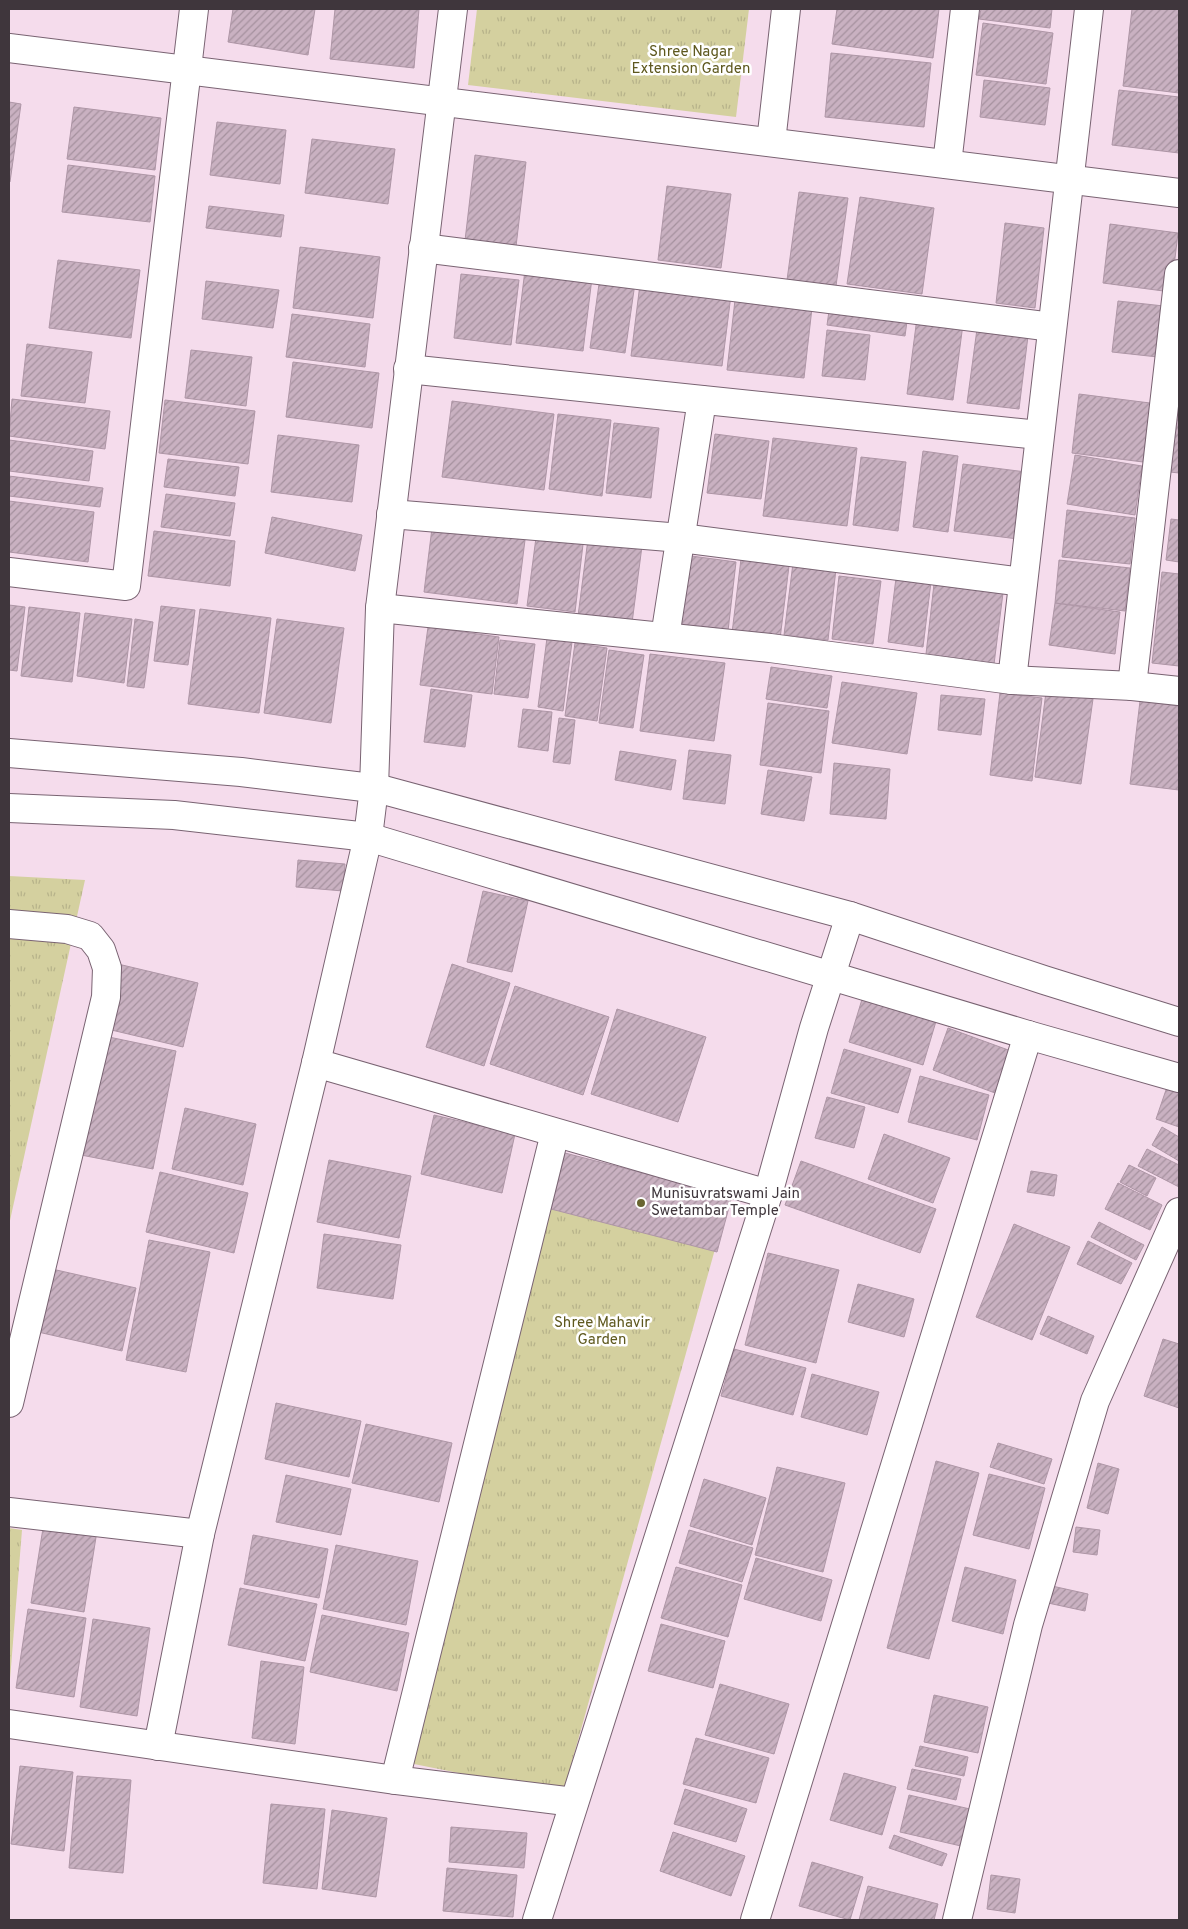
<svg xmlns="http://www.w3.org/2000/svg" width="1188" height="1929" font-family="Overpass,sans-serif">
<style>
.park{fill:url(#park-tufts)}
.building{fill:url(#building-hatch);stroke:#ae96a6}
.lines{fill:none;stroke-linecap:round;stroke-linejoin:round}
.minor-casing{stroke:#796372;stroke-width:30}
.major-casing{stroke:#796372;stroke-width:30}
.minor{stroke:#fff;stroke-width:28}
.major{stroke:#fff;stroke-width:28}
.poi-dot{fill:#696531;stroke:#fff;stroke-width:2}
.labels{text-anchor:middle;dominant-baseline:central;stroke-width:5;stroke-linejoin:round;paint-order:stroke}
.park-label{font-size:15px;fill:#5e581e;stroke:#fff}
.poi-label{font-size:15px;fill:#3f363c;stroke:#fff;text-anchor:start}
</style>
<defs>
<pattern id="park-tufts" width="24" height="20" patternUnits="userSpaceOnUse" patternTransform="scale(1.25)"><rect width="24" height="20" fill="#d4d09f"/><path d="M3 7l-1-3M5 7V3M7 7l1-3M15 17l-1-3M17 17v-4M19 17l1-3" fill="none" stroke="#b7b38a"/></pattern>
<pattern id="building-hatch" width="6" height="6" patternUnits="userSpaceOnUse" patternTransform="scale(1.25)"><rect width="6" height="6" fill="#c9b1c1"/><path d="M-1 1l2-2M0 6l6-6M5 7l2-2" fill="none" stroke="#a5919e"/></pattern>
</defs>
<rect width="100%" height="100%" fill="#f5dcec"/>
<!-- park -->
<g class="park">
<polygon points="477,9 749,9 736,117 468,85"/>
<polygon points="9,876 85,880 9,1225"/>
<polygon points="550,1195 717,1242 563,1794 404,1762"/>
<polygon points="9,1528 22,1530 9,1692"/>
</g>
<!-- building -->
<g class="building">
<polygon points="233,9 315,9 308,55 228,42"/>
<polygon points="335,9 419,9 414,68 330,59"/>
<polygon points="837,9 939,9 933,58 832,44"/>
<polygon points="981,9 1052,9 1050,28 979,19"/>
<polygon points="1132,9 1179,9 1179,93 1123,86"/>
<polygon points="983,23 1053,33 1046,84 976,75"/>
<polygon points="831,53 931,63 924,127 825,117"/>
<polygon points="984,80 1050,88 1045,125 980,117"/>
<polygon points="1119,90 1179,97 1179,153 1112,145"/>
<polygon points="9,102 21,104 10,182 9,182"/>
<polygon points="74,107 161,118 155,170 67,159"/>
<polygon points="217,122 286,130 280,184 210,175"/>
<polygon points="312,139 395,149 388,204 305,193"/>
<polygon points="475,155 526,162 515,255 464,249"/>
<polygon points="68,165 155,176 150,222 62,212"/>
<polygon points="667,186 731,194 721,268 658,260"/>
<polygon points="799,192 848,198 836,286 787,280"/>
<polygon points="860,197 934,208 922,294 847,284"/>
<polygon points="209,206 284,215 281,237 206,228"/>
<polygon points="1005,223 1044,228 1035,308 996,303"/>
<polygon points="1110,224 1178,233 1171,292 1103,283"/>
<polygon points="300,247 380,257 373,318 293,308"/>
<polygon points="58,260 140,270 131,338 49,328"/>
<polygon points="525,270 592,278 583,351 516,343"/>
<polygon points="461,274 519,280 511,345 454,338"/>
<polygon points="600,277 635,283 625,353 590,348"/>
<polygon points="206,281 279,290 273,328 202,319"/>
<polygon points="640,284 731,295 722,366 631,356"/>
<polygon points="735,300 812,308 804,378 727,370"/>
<polygon points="1118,301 1173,307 1167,358 1112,352"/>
<polygon points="830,304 908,314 905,336 827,325"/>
<polygon points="292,314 370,324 365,367 286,357"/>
<polygon points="917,318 963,324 953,400 907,394"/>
<polygon points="977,329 1028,336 1019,409 967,403"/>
<polygon points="827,330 870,335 865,380 822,376"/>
<polygon points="27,344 92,352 85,403 21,396"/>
<polygon points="191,350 252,357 246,406 185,398"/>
<polygon points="293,362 379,373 372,428 286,417"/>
<polygon points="1079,394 1150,403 1143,462 1072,453"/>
<polygon points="12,399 110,411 105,449 9,436"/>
<polygon points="165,400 255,411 248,464 159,453"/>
<polygon points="452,401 554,414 544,490 442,477"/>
<polygon points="1179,402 1179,473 1170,472"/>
<polygon points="558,414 611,420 602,496 549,489"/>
<polygon points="614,423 659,428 651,498 606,493"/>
<polygon points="715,434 769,441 761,499 707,493"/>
<polygon points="278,435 359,445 352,502 271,492"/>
<polygon points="773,438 857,448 847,526 763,516"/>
<polygon points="9,440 93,451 89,481 9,471"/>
<polygon points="923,451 958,456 948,532 913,527"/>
<polygon points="1075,455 1142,466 1135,515 1067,504"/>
<polygon points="861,457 906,462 898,531 853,525"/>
<polygon points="168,459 239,467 235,496 164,487"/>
<polygon points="963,464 1026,472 1018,539 954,531"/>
<polygon points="9,476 103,488 100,507 9,496"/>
<polygon points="166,494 235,503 230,536 161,527"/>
<polygon points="9,501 94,512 88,562 9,552"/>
<polygon points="1067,510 1135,518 1130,564 1062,557"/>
<polygon points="272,517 362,535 355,571 265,553"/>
<polygon points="1171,519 1179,520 1179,562 1166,560"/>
<polygon points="433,520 526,532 517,604 424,592"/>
<polygon points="537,530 584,536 575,612 527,606"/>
<polygon points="154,531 235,541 230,586 148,576"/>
<polygon points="588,539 642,546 632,623 578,616"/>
<polygon points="684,555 736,562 728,631 675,625"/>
<polygon points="741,559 789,566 780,639 732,633"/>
<polygon points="1059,560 1130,568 1125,611 1055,603"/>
<polygon points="793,563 836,569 828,640 784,635"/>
<polygon points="1162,572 1179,574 1179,666 1152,663"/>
<polygon points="839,576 881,581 873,644 832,639"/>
<polygon points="896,578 931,582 923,647 888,642"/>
<polygon points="934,584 1003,593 993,672 925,663"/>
<polygon points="1055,603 1120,612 1115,654 1049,645"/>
<polygon points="9,605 25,607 17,671 9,670"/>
<polygon points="161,606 195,610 188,665 154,661"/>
<polygon points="29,607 80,613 72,682 21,676"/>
<polygon points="200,609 271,618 259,713 188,704"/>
<polygon points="85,613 132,619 124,683 77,676"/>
<polygon points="135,619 153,622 144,688 127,686"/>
<polygon points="277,619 344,628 331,723 264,713"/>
<polygon points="428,627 499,637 492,694 420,685"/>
<polygon points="547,638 572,642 563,711 538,707"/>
<polygon points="500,640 535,644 528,698 494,694"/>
<polygon points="575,643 607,648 597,721 565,716"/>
<polygon points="609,650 644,655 633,728 599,723"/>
<polygon points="650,654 725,663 714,741 640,731"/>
<polygon points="771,667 832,676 827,708 766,699"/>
<polygon points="842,682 917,693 907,754 832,743"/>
<polygon points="431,689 472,695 465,747 424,742"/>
<polygon points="1046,692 1093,699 1081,784 1035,777"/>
<polygon points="1000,693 1042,698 1032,781 990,775"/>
<polygon points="941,695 985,699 981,735 938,730"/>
<polygon points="1140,701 1179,706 1179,790 1130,784"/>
<polygon points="768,703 829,711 821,773 760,765"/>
<polygon points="523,709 552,712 548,751 518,747"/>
<polygon points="559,718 575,720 570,764 553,762"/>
<polygon points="689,750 731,755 725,804 683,799"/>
<polygon points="620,751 676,760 671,790 615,780"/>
<polygon points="834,763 890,769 886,819 830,814"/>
<polygon points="768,770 812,777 804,821 761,814"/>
<polygon points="298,860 345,864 343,891 296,887"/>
<polygon points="483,891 528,901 512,972 467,962"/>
<polygon points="118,964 198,983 183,1047 103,1028"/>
<polygon points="452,964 510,983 484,1066 426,1047"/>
<polygon points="515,986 609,1017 583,1095 490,1064"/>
<polygon points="863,996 937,1018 923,1065 849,1042"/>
<polygon points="617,1009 706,1037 678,1122 591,1094"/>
<polygon points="948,1028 1011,1051 995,1093 933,1070"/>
<polygon points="104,1036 176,1051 153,1169 81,1155"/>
<polygon points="844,1049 911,1069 898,1113 831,1093"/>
<polygon points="920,1076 989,1095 977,1140 908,1122"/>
<polygon points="1167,1087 1179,1091 1179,1127 1156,1119"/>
<polygon points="827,1097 865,1107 854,1148 815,1138"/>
<polygon points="185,1108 256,1124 243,1185 172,1169"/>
<polygon points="434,1115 515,1134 502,1193 421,1174"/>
<polygon points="1162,1127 1179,1137 1179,1161 1152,1145"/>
<polygon points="884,1134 950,1158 933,1203 868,1179"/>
<polygon points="1147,1149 1179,1165 1179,1187 1138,1166"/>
<polygon points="565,1153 732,1196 717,1252 551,1209"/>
<polygon points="329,1160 411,1176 399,1238 317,1222"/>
<polygon points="801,1161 936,1209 920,1253 785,1205"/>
<polygon points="1129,1165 1156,1178 1147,1196 1120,1182"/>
<polygon points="1031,1171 1057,1175 1054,1196 1027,1192"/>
<polygon points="160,1172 248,1193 234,1253 146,1232"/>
<polygon points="1118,1183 1162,1205 1150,1230 1105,1209"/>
<polygon points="1099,1222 1144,1245 1136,1260 1091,1237"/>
<polygon points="1014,1224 1070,1247 1032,1340 976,1317"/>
<polygon points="324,1234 401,1245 393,1299 317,1288"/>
<polygon points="149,1240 210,1252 186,1372 126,1360"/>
<polygon points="1088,1241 1132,1263 1121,1284 1077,1264"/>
<polygon points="768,1253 839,1270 816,1363 745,1345"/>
<polygon points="52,1269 136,1288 122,1351 38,1332"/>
<polygon points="858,1284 914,1299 904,1337 848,1322"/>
<polygon points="1048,1316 1094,1336 1087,1354 1040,1334"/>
<polygon points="1163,1339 1179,1344 1179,1408 1144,1396"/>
<polygon points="734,1349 806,1368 793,1415 721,1396"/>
<polygon points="812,1374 879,1392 867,1435 801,1417"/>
<polygon points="276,1403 361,1421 349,1477 265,1459"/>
<polygon points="366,1424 452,1443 439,1502 352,1483"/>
<polygon points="998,1443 1052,1459 1044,1484 990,1467"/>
<polygon points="936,1461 979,1473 929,1659 887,1648"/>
<polygon points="1098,1463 1119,1469 1108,1514 1087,1508"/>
<polygon points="777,1467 845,1483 823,1572 755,1555"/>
<polygon points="989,1474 1045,1488 1029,1549 973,1535"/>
<polygon points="286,1475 351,1489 341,1535 276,1522"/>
<polygon points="704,1479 766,1498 752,1545 690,1526"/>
<polygon points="44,1522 97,1531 84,1612 31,1603"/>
<polygon points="1076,1527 1100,1530 1097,1555 1073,1552"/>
<polygon points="689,1530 753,1548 742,1582 679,1563"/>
<polygon points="253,1535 328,1549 319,1598 244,1584"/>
<polygon points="336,1545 418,1561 406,1625 323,1609"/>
<polygon points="756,1558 832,1580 821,1621 744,1599"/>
<polygon points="676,1567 742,1585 728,1637 661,1618"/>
<polygon points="965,1567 1016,1580 1003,1634 952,1621"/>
<polygon points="1052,1586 1088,1594 1085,1611 1048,1603"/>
<polygon points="240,1588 317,1604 305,1661 228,1645"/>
<polygon points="28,1609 86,1618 74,1697 16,1688"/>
<polygon points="322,1615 409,1633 397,1691 310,1672"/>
<polygon points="93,1619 150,1628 137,1716 80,1707"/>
<polygon points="661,1624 725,1641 713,1688 648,1671"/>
<polygon points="261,1661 304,1667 295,1744 252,1738"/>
<polygon points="720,1684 789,1704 774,1754 705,1735"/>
<polygon points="934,1695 988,1707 978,1753 924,1742"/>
<polygon points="696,1738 769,1758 756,1803 683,1784"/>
<polygon points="920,1746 968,1757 964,1776 915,1766"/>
<polygon points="20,1766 73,1772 64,1851 11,1844"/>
<polygon points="912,1769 961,1779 956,1800 907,1789"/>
<polygon points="844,1773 896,1787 882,1835 830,1820"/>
<polygon points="77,1776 131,1780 123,1873 69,1868"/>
<polygon points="685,1789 747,1809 736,1842 674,1824"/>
<polygon points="909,1795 970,1809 961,1846 900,1832"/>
<polygon points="271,1804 325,1809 317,1889 263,1883"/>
<polygon points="332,1810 387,1818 376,1897 322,1889"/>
<polygon points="451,1827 527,1833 524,1868 449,1862"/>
<polygon points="673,1832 745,1856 731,1896 660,1871"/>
<polygon points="894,1835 947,1854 942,1866 889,1848"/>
<polygon points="812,1862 863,1877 850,1920 799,1906"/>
<polygon points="447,1868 517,1875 513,1917 443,1911"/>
<polygon points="991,1875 1020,1879 1015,1913 987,1909"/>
<polygon points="868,1886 938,1904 934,1920 859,1920"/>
</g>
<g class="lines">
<!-- minor casing -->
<g class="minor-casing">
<g id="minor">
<polyline points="9,48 1179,193"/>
<polyline points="771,142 786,9"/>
<polyline points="947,164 965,9"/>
<polyline points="423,248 1052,327"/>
<polyline points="408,369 1039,435"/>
<polyline points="391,514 681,538 1023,582"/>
<polyline points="9,572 126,586 194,9"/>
<polyline points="380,608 770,648 1012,680 1132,686 1179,691"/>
<polyline points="665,637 702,400"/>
<polyline points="1012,680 1089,9"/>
<polyline points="1132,686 1179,274"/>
<polyline points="9,924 67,929 90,936 101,950 107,968 106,997 9,1403"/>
<polyline points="316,1063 768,1194"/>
<polyline points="9,1512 200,1534"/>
<polyline points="9,1724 395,1780 574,1802"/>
<polyline points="158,1746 200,1534 316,1063 368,837 374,788 380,608 453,9"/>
<polyline points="395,1780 555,1133"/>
<polyline points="537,1920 768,1194 814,1028 831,975"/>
<polyline points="755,1920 1028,1035"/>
<polyline points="957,1920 1028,1625 1095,1401 1179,1212"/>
</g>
</g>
<!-- major casing -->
<g class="major-casing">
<g id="major">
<polyline points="9,753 241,772 380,789 850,916 1044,980 1179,1022"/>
<polyline points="9,808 174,815 368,837 1028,1035 1179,1078"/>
<polyline points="831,975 850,916"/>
</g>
</g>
<!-- minor -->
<use href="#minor" class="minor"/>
<!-- major -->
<use href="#major" class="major"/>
</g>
<!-- markers -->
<circle class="poi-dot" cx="641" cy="1203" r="5"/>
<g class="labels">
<!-- park labels -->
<g class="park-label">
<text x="691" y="52">Shree Nagar<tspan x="691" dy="17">Extension Garden</tspan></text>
<text x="602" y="1323">Shree Mahavir<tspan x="602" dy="17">Garden</tspan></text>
</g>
<!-- poi labels -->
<g class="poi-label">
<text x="651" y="1194">Munisuvratswami Jain<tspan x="651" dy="17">Swetambar Temple</tspan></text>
</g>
</g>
<!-- border -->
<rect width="1188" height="1929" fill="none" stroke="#3f363c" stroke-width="20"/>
</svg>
